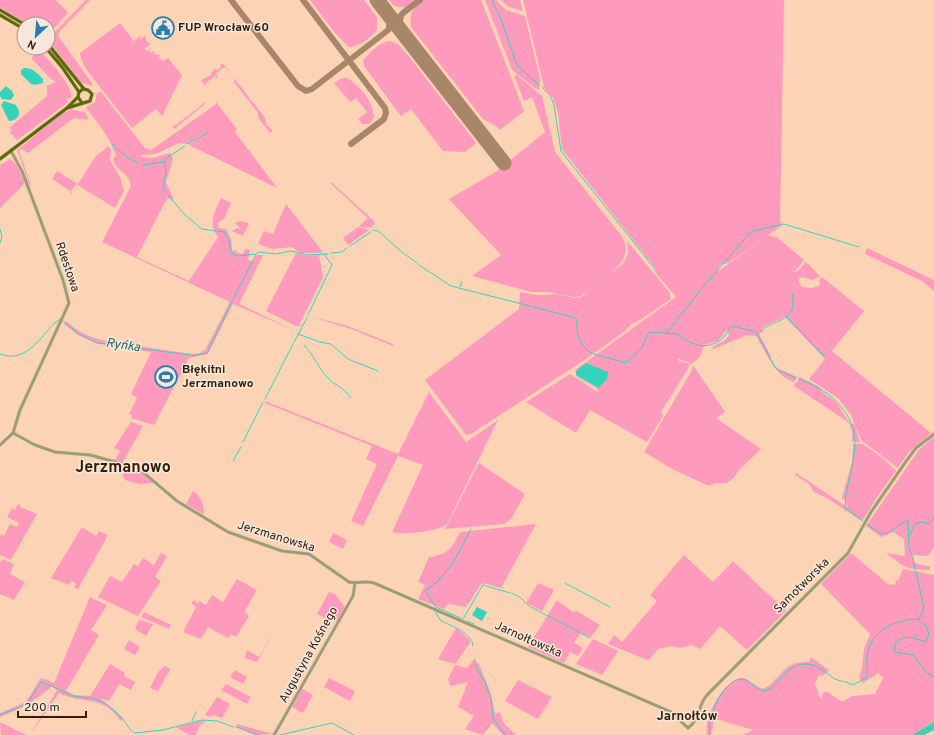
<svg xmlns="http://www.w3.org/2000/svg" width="934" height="735" font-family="Overpass,sans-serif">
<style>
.green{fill:#fe9abc;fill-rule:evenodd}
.water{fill:#34d4ba}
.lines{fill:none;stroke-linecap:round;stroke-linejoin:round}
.stream{stroke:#34d4ba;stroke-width:1}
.taxiway{stroke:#a7866a;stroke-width:6}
.runway{stroke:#a7866a;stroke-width:15}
.minor-casing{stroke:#d8b396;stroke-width:3.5}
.major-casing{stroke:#d8b396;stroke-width:4}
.minor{stroke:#959f75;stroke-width:2.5}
.major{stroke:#5b6906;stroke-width:3}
.labels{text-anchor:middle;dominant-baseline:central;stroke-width:3;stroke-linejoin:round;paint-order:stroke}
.poi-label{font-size:12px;font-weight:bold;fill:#341c06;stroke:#f5e7dd;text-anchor:start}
.street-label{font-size:12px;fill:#341c06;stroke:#f5e7dd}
.water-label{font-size:13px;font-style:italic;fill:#266357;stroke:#f5e7dd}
.neighbourhood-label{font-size:13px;font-weight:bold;fill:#341c06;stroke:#f5e7dd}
.district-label{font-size:16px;font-weight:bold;fill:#341c06;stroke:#f5e7dd}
</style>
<rect width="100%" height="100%" fill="#fcd4b5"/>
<!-- green -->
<g class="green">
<polygon points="0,0 55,0 67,11 67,14 48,35 48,24 28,24 0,7"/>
<polygon points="86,0 90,0 60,31 58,36 92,83 92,86 81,82 49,41 49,38"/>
<path d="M 310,0 L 364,0 L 377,17 L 377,29 C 372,37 359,47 349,47 L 335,33 Z"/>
<polygon points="389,0 416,0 407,8 394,6"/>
<path d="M 424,0 L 481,0 L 524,111 L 500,130 L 496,126 L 483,119 L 411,27 C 409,12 412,9 424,0 Z"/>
<polygon points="485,0 496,0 506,10 525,16 540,79 539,89 535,88 512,70"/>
<polygon points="501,0 520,0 523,11 509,7"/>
<path d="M 523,0 L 784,0 L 780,219 L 782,225 L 768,235 L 778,238 L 804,260 L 796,270 L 791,272 L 798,271 L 806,262 L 820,276 L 813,280 L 802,277 L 798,280 L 802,287 L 812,288 L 820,285 L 819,280 L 822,277 L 864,311 L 832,351 L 931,433 L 908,453 L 898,468 L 861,440 L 851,415 L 838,398 L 809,379 L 825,359 L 785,317 L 761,328 L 764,331 L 762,333 L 758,332 L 770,354 L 771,361 L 777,368 L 797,377 L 794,382 C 773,375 767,353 756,336 L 747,335 L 713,349 L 712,347 L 725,340 L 729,335 L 727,329 L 718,341 L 704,345 L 700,357 L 692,364 L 677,358 L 679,361 L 690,364 L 689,367 L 661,412 L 663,416 L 647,442 L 590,410 L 576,433 L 526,402 L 570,374 L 598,392 L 599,390 L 577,377 L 575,370 L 676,297 L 654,271 L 656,269 L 565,153 L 562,149 L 558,113 L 553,98 L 544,87 ZM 766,237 L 717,272 L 720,265 L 728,263 ZM 586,363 L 599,369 L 606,379 L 596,388 L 576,375 L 576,371 Z"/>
<polygon points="120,23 133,40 132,42 142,35 139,40 145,36 147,42 150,43 149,44 152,43 144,49 148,51 150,50 150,53 154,50 152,54 156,50 154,54 160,55 159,58 163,61 168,58 182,75 162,116 156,109 132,128 86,69 81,59 80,53"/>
<path d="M 390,41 L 399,45 L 407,54 L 476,143 L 465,152 L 443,151 L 411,109 L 401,116 L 364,66 L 363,60 C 371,52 379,42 390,41 Z"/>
<path d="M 38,51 L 40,51 C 48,59 75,88 71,98 L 66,99 L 68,102 L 62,107 L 17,140 L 10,132 L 12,130 L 9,128 L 47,96 L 47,86 L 56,82 L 51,79 L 31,58 Z"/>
<polygon points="223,63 237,82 237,84 238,83 251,100 250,101 252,101 264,116 263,118 265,117 266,125 273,130 270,133 259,119 258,113 234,82 234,78 225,67 216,73 219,80 215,76 206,83 205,86 201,80 211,75 211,73 215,69 217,70 221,67 220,65"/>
<path d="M 517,75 L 542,96 L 555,152 L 620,234 C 635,254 617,269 602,281 C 595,286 589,292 581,296 L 574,297 L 549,292 L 531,292 L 472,276 L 501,255 L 449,199 L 497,171 L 545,132 L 532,97 L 524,101 L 514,76 Z"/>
<path d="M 342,78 L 347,78 C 360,86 373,101 374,117 L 369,124 L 362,124 L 358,119 L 367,112 L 356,98 L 350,102 L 334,83 Z"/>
<path d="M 101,92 L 145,148 L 151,150 L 215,105 L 216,102 L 237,129 L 235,132 L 277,188 L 189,145 L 208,131 L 188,144 L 179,143 L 156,154 L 142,155 L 141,157 L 152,158 L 170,153 L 173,159 L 166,182 L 174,200 L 167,198 L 137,257 L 189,281 L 218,237 C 207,223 215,212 221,198 L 231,203 L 224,219 L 217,223 L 219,228 L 226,229 L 231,239 L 232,250 L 242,254 L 246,249 L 250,250 L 248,260 L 253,262 L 257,255 L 263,255 L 239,304 L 296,331 L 233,304 L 208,354 L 189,358 L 154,425 L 131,418 L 132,415 L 129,414 L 137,398 L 131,394 L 151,352 L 96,343 L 78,335 L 64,324 L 66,321 C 90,344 121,343 152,348 C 167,350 182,353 198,354 L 205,350 L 230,302 L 102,242 L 131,186 C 129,172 116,172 113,159 L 116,155 C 110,138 98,123 87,109 L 86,107 L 95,102 L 97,93 Z"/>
<polygon points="198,93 204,101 205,104 174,129 172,126 176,125 203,104 204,101"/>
<polygon points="73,108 73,110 85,112 89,120 74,118 28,153 21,149 19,151 31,185 30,186 17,150 60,115"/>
<polygon points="109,146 111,150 110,160 120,177 124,191 115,208 76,184 71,191 72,195 70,193 70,191 52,179 57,171 78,184 96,156"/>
<polygon points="9,158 17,165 25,183 0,208 0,165 9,160"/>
<polygon points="331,182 374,221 375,224 372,227 363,228 359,226 368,218 330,183"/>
<polygon points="286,204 322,251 321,253 300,253 292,247 272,249 258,244 264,231 273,234"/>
<polygon points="240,221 249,223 243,236 232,231 237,228 241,229 235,223"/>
<polygon points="358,227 369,230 348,245 343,238"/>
<polygon points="627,241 669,292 671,299 640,320 631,324 625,331 586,359 471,434 466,435 425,380 519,309 520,292 537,295 557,294 574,298 582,297 623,264 628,254"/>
<polygon points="867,248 934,280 934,291 922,281 865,254"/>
<polygon points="296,253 308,256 319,255 323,277 298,327 266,311"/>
<polygon points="309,316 348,326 393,344 393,346 354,330"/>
<polygon points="693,365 725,412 716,418 761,449 738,471 734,478 726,483 715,483 709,486 674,470 644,452 692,370"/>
<polygon points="800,377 821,388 820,390 836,402 851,425 854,423 860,442 852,442 852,430 848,422 794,386"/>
<path d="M 429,392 L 466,442 L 498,420 L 447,524 C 437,532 405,535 392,532 L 423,465 L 398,456 L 363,526 L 351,521 L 377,464 L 366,459 L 372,446 L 265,403 L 265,401 L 398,454 Z"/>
<polygon points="131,422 143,426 123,462 115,460 120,451 114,448"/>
<path d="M 934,436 L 934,547 L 928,556 L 912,555 L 915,563 L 930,567 L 930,570 C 904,569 906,568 886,553 L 905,556 L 904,539 L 893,532 L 881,537 L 866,526 L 918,451 Z"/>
<polygon points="853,444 863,444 885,460 896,471 879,494 862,521 827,498 814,492 809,484 795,475 796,473 847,507 846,501 842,498 852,462"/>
<polygon points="479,463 525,494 511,519 504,524 445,529"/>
<polygon points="129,467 142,472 154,483 140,484 125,480 123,475 126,468"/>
<path d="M 193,491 C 200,495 206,507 203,514 L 186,504 Z"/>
<polygon points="18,504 21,505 20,507 37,514 11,560 0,555 0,536 1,534 4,536 10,524 17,527 19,523 7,517 12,508 15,510"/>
<path d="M 536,524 L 501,588 L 482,583 L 466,607 L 448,604 L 444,609 L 418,599 L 425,585 L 418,582 L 429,557 C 449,554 451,549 460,532 Z"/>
<polygon points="82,527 96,536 99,531 108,535 78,589 74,588 76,583 72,581 69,585 51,578"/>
<polygon points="333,533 347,540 343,549 329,542"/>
<polygon points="161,553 167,556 155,577 161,581 138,616 98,597 110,576 122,582 134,564 138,566 143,558 154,565"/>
<path d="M 851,553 L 888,584 L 895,585 L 896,580 L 898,581 L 903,569 L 934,575 L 934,722 L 912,735 L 743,735 L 753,730 L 716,719 L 714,721 L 711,735 L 707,735 C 703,717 724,678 744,678 L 762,689 C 777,684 782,666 796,663 C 800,662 805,662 809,662 L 811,657 L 829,670 L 824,675 L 818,676 L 815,684 L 821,700 L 823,692 L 828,692 L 842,702 L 852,696 L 875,694 L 883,678 L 878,673 L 863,683 L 859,678 L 862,668 L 864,649 L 870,634 L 821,584 Z"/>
<polygon points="684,555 713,582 733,561 786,611 747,650 720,626 700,649 692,645 680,648 671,646 658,649 650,659 647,660 608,644 614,635 622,642 657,601 650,595"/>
<polygon points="2,559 14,564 10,574 25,582 14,600 0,594 0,563"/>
<polygon points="237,579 257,590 244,612 249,616 236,637 231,634 228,638 208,627 201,639 183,632 196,607 191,603 194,600 198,604 199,601 206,605 212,595 223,602"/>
<polygon points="538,583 554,590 542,611 526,603"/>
<polygon points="329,592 335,594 345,607 337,621 334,622 317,614"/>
<path d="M 90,597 L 107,605 L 91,630 L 99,635 L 66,691 L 74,695 L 90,696 L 110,664 L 125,673 L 124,676 L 135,682 L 131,690 L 119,684 L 109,701 L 100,698 L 123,718 L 121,721 C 100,693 87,706 59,693 L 30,735 L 57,690 L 52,686 C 33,702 23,708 0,717 L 0,713 L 26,702 L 41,678 L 54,683 Z"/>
<polygon points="557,600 573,612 577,611 600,625 591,637 580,633 574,643 583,648 578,656 570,652 564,663 528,647"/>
<polygon points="144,612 171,625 169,629 141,617"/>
<polygon points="139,620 153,624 146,636 135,629"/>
<polygon points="456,628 471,641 455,664 438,659"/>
<polygon points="276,629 257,662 258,661 257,662 245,658 247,650 259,657"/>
<polygon points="593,639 618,651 602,675 576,664"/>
<polygon points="129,640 140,647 135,655 124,649"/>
<polygon points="474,659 475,659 476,664 478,662 479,664 491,694 495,714 500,712 503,722 516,735 503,735 492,723 483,735 465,729 474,716 458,707 468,682 450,686 448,679 455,665 467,668"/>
<polygon points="165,666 170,669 158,691 150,688 158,672"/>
<polygon points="235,670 247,677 243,684 230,677"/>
<polygon points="329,678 355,691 350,701 324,687"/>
<polygon points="518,680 552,697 538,719 505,701"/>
<polygon points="226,684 251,697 247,704 221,690"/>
<polygon points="302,689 313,695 303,713 292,707"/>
<polygon points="217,697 230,704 222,718 234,722 213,715 212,717 205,715"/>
<polygon points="206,720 198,728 196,735 189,735 176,727"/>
<polygon points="0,722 26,735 1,735"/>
<polygon points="237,724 273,734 255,735 236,727"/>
</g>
<!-- water -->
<g class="water">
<path d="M 24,68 C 31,67 38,73 43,79 L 43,83 L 35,85 L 31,84 L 21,74 L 21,70 Z"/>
<polygon points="6,86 12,91 14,95 11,100 2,99 0,96 0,92"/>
<path d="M 4,101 L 16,105 L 19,111 C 20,117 15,121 9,121 L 1,105 Z"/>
<polygon points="586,363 608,372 607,379 598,388 576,375 576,371"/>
<polygon points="477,607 487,612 482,621 472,615"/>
<polygon points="934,722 934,730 924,735 912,735"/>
</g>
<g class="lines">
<!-- stream -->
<g class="stream">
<polyline points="492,0 502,22 517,65 539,85"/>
<polyline points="542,87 550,95 554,105 561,151 655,269"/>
<polyline points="112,144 128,158 137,162"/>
<polyline points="188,144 208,132"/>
<polyline points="165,164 166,172 163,187 165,191"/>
<polyline points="143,165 165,162 165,159 185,146"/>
<polyline points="168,195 185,215 202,229 224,232 229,241 231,253 238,256 256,254 259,252 276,254 291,251 308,255 328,254"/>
<polyline points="0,229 2,237 0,243"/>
<polyline points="373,230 378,231 403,253 417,263"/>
<polyline points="753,231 784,224 859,247"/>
<polyline points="350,246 371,232"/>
<polyline points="331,253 342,252 347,248"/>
<polyline points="419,265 451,286 573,317"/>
<polyline points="460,287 462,282"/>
<polyline points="703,287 751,232"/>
<polyline points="232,301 256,255"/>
<polyline points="308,315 332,265 324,254"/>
<path d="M 575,317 L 577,320 C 576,333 579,347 592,353"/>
<polyline points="787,317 824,356"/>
<polyline points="63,321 79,334 97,343 190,355"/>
<polyline points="52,325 60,319"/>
<path d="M 763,329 C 772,322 792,320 793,306 C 793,301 792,298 793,293"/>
<polyline points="667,333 702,288"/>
<polyline points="298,334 320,342 331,344 348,359 378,371"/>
<polyline points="758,334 762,330"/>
<polyline points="294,342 307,318"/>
<path d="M 304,345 C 314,355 318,368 328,378 C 335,386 344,387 351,398"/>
<polyline points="208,351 231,303"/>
<path d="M 0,354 C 24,363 37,342 51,327"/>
<path d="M 594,354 L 626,363 L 642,348 L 649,332 L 678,334 C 691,346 708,351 723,338 C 727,334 728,328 733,326 L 756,332 L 775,367 L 780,371 L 796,378"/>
<polyline points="192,356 207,353"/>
<path d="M 799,379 C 826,388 854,410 855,441"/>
<polyline points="265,399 293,344"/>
<polyline points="243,442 263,402"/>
<path d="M 855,443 C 855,466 845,485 845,508 L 863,521"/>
<polyline points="233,461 241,447"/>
<path d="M 867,524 C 890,543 887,530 908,520 L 909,549 L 913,557 L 915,570"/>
<polyline points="910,535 915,524 923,522 929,524 934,517"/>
<polyline points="916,572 924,608 919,619"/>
<polyline points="565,583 610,607"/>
<polyline points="512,593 521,598 529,606 590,638"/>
<path d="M 435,611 L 440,620 C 452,627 462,628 471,640"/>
<polyline points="461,618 436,607 425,591 439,580 452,565 471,529"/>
<polyline points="463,619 483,585 510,593"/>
<polyline points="467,621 474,624"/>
<polyline points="472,642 473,646"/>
<polyline points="475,660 476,667 485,682 491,699 493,718 505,735"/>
<polyline points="60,690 73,696 89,698"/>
<path d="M 92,698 C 105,700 116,711 124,721 C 128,725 129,730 135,733 L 163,730 L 202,720 L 217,721 L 234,727"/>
<polyline points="0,715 27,704 41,682 58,689"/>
<polyline points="192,721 196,712"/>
<polyline points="236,727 258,735"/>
<polyline points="280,735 332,723 354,735"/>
<path d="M 710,735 C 706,719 722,682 740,679 C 751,678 755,691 764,691 C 772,690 776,683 781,678 C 792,665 806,659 821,669 C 826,671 829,675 833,678 C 840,682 847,681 853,685 L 866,678 C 869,670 866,665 867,656 C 871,630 894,620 918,619 L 927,627 L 929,635 L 925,642 C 914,638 903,633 895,644 L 895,652 L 913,655 L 925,671 L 934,677"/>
</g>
<!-- taxiway -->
<g class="taxiway">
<polyline points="231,0 298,86 306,91 312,89 387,31 403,13 420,0"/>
<polyline points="303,0 385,108 386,113 384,119 351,144"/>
<polyline points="385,11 390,19 389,27"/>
<polyline points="401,16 399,25 403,33"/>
</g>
<!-- runway -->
<polyline class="runway" points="377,0 504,163"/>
<!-- minor casing -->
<g class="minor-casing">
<g id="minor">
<polyline points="11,151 22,171 63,280 69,303 20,410 13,433"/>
<path d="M 13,433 L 35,445 L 55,452 L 90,455 L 138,468 L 177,501 L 228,532 L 282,551 L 309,554 L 349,582 C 358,584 365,580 374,583 L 671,712 L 688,728 C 702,717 697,706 707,695 L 848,553 L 871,512 L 907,460 L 916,448 L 934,434"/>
<polyline points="0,445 13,433"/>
<polyline points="274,735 353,596 355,583"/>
</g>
</g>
<!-- major casing -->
<g class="major-casing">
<g id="major">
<polyline points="0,10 24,24"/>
<polyline points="0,15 24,29"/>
<polyline points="48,44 84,89"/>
<polyline points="46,48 62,67 79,92"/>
<polyline points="67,108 90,101 92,94 88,90 83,89 79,92 78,97 82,103"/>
<polyline points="0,159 67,108 78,97"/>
</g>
</g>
<!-- minor -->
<use href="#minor" class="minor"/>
<!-- major -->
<use href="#major" class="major"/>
</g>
<!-- icons -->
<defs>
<g id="civic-ring" transform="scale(1.15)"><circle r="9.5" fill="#f5e7dd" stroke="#297dad" stroke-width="1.5"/><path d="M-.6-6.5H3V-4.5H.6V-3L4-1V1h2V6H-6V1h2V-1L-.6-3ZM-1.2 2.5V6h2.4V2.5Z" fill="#297dad"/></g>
<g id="stadium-ring" transform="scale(1.15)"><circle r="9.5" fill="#f5e7dd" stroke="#297dad" stroke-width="1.5"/><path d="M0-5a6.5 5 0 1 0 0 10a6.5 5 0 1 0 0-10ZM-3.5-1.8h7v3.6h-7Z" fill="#297dad"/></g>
</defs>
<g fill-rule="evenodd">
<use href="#civic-ring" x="163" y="28"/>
<use href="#stadium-ring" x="166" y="377"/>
</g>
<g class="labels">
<!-- poi labels -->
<g class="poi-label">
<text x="178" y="28">FUP Wrocław 60</text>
<text x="182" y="370">Błękitni<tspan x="182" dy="14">Jerzmanowo</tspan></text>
</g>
<!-- street labels -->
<g class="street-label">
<text transform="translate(67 267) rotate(71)">Rdestowa</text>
<text transform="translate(276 537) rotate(17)">Jerzmanowska</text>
<text transform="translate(802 586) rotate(-45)">Samotworska</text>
<text transform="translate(528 640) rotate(24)">Jarnołtowska</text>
<text transform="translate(309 655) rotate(-61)">Augustyna Kośnego</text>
</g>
<!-- water labels -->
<g class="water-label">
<text transform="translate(123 346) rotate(8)">Ryńka</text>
</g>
<!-- neighbourhood labels -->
<g class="neighbourhood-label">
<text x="687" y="717">Jarnołtów</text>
</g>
<!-- district labels -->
<g class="district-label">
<text x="123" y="468">Jerzmanowo</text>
</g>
</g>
<!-- north arrow -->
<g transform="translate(36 36) rotate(206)"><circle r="19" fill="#f5e7dd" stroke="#a89687"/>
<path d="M0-3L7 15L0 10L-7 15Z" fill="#297dad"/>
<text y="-6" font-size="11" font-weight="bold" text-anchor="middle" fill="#341c06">N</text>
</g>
<!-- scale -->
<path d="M18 711v6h68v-6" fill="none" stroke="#341c06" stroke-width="2"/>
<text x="24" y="711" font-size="12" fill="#341c06" stroke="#f5e7dd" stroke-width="3" paint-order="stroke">200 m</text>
</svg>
